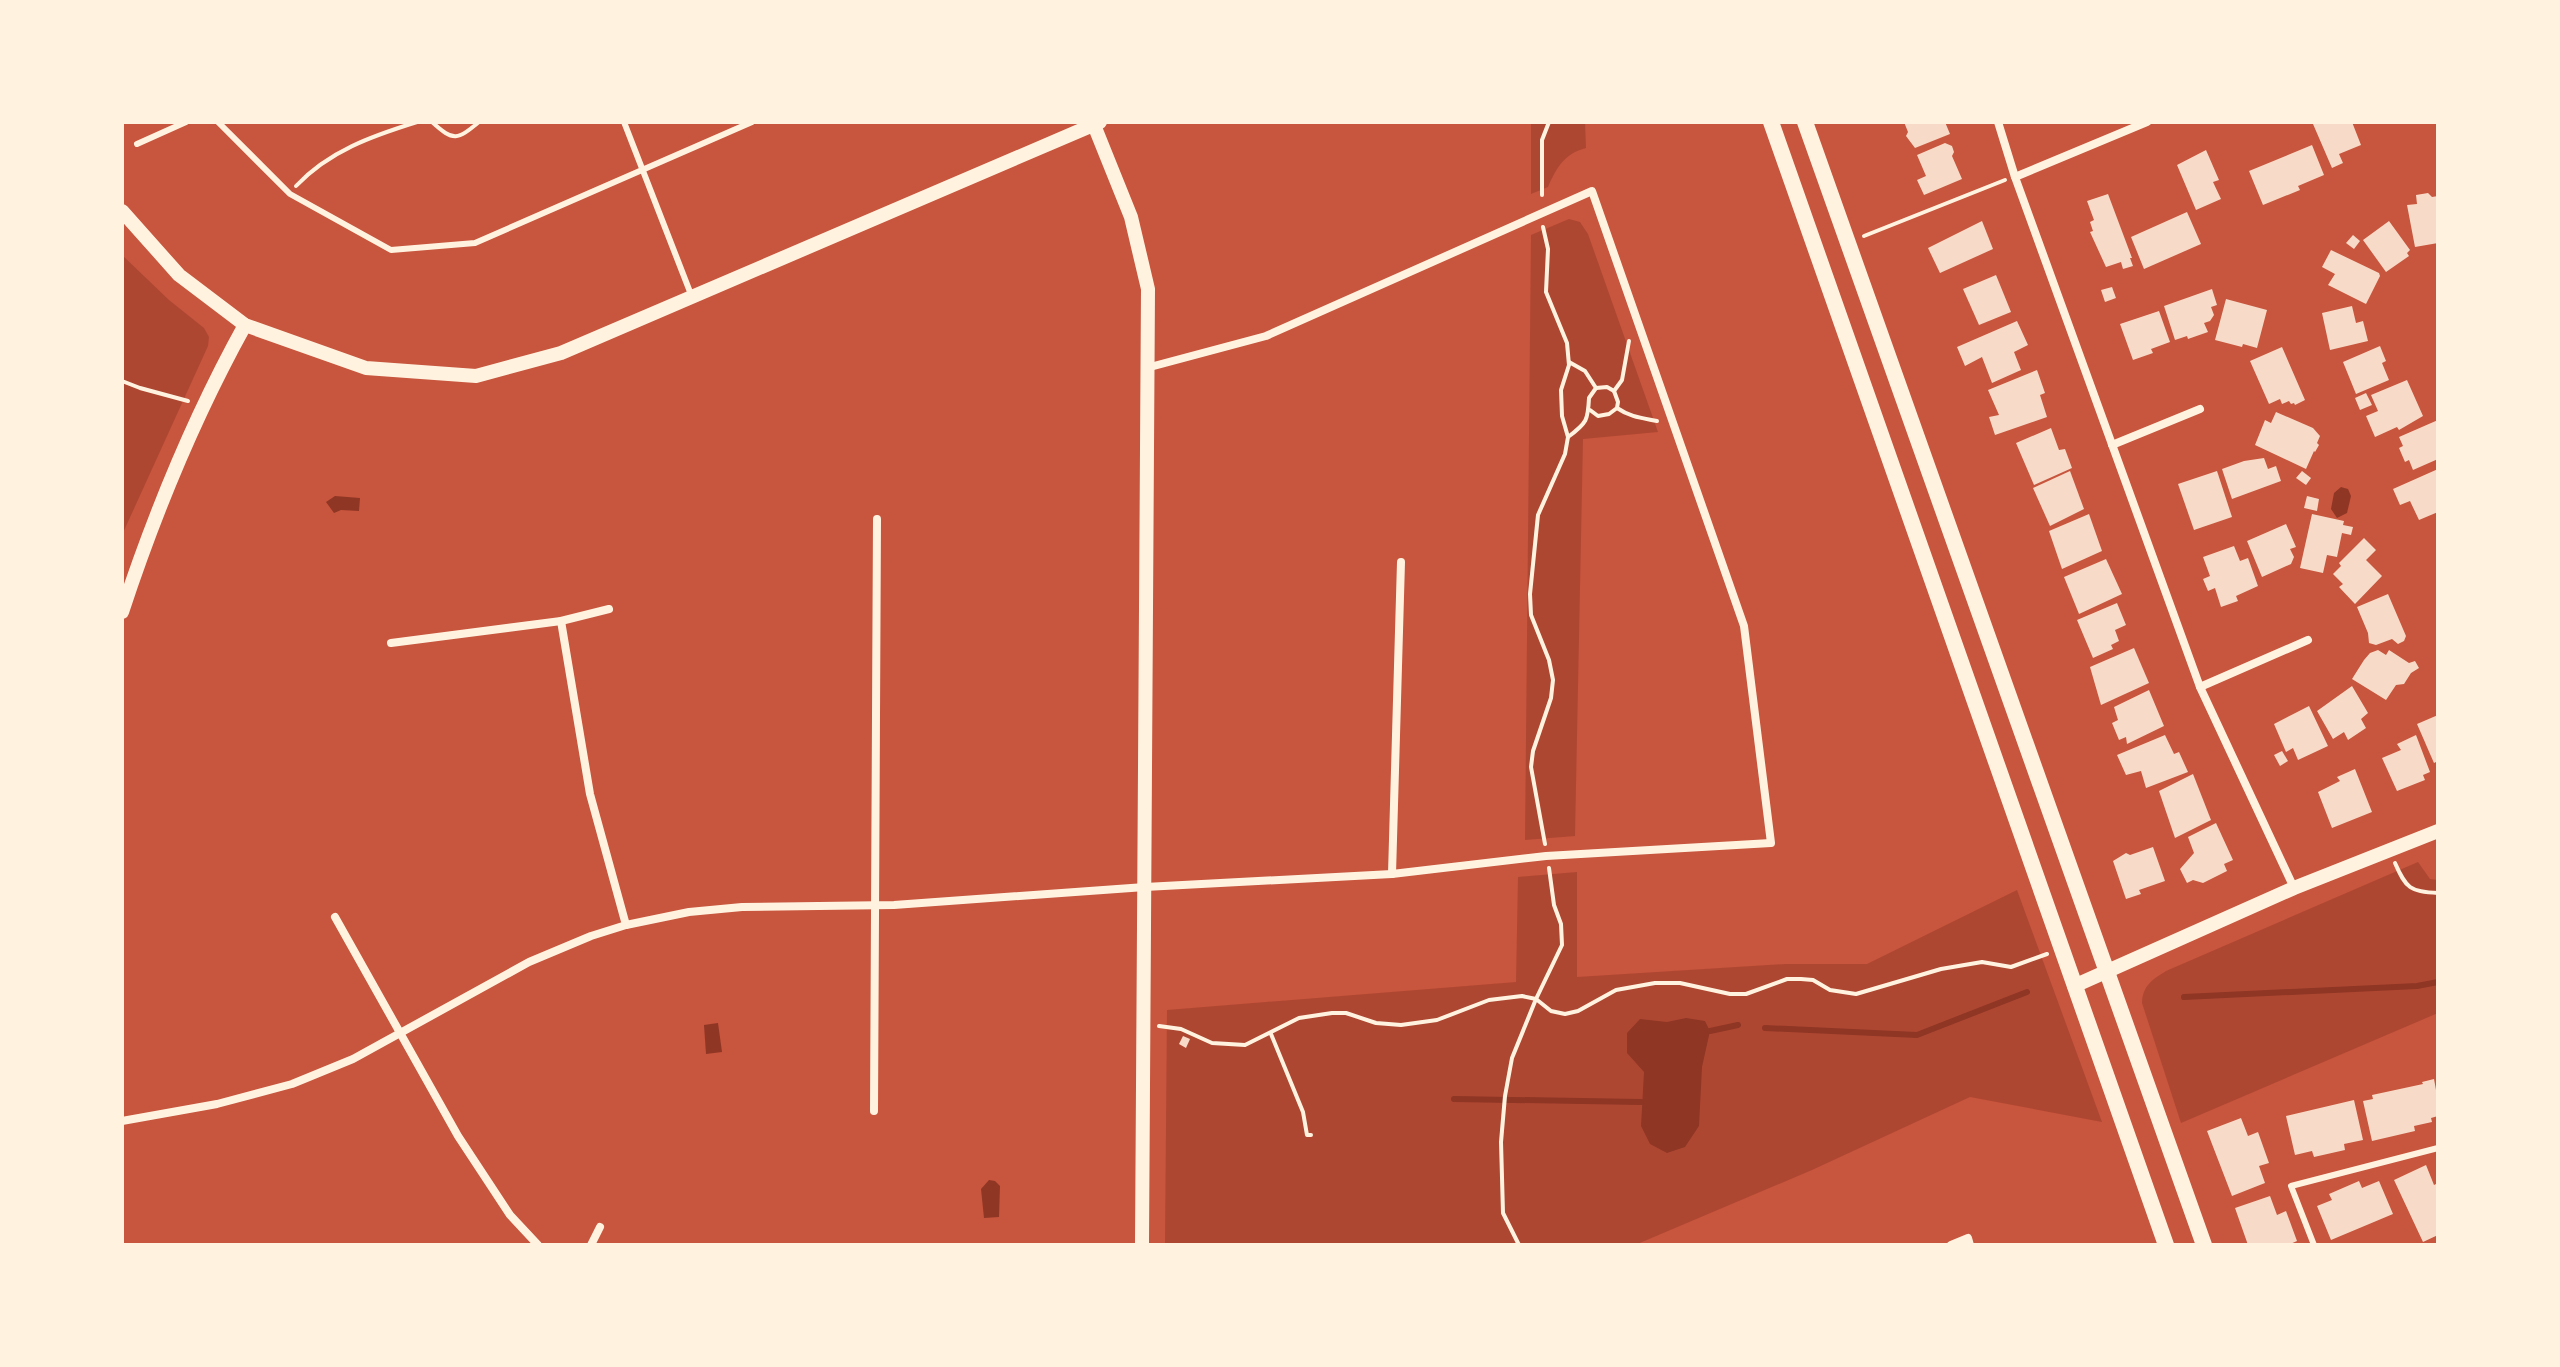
<svg xmlns="http://www.w3.org/2000/svg" width="2560" height="1367" font-family="'Golos Text',sans-serif">
<style>
.green{fill:#ae4732}
.water{fill:#8f3625}
.lines{fill:none;stroke-linecap:round;stroke-linejoin:round}
.stream{stroke:#8f3625;stroke-width:6}
.building{fill:#f7dbc8}
.path{stroke:#fff3e0;stroke-width:4}
.service{stroke:#fff3e0;stroke-width:6}
.minor{stroke:#fff3e0;stroke-width:8}
.tertiary{stroke:#fff3e0;stroke-width:14}
.secondary{stroke:#fff3e0;stroke-width:16}
</style>
<rect width="100%" height="100%" fill="#c8553d"/>
<!-- green -->
<g class="green">
<path d="M 1531,122 L 1585,122 L 1586,148 C 1564,154 1557,167 1548,187 L 1531,194 Z"/>
<polygon points="1569,219 1580,222 1588,234 1658,432 1583,439 1575,836 1525,840 1531,235"/>
<polygon points="122,255 169,300 204,328 209,337 208,346 122,535"/>
<path d="M 2418,862 L 2430,879 L 2438,880 L 2438,1013 L 2181,1123 L 2142,1003 C 2143,985 2152,980 2166,971 Z"/>
<polygon points="1577,872 1577,977 1786,964 1867,964 2017,890 2102,1122 1970,1097 1812,1170 1635,1245 1165,1245 1167,1010 1516,982 1518,877"/>
</g>
<!-- water -->
<g class="water">
<polygon points="2341,487 2348,489 2351,496 2347,513 2337,518 2331,509 2334,493"/>
<polygon points="335,496 360,498 359,511 341,510 334,513 326,502"/>
<polygon points="1686,1018 1705,1021 1710,1031 1702,1067 1699,1126 1685,1147 1667,1153 1650,1144 1641,1126 1644,1072 1627,1053 1627,1033 1640,1019 1667,1022"/>
<polygon points="718,1023 722,1052 706,1054 704,1025"/>
<polygon points="989,1180 995,1181 1000,1186 999,1217 984,1218 981,1189"/>
</g>
<g class="lines">
<!-- stream -->
<g class="stream">
<polyline points="2184,997 2417,986 2438,982"/>
<polyline points="1765,1028 1917,1035 2027,992"/>
<polyline points="1710,1031 1738,1025"/>
<polyline points="1454,1099 1641,1102"/>
</g>
</g>
<!-- building -->
<g class="building">
<polygon points="1904,122 1945,122 1950,134 1915,148 1906,136 1908,132"/>
<polygon points="2317,122 2352,122 2361,145 2339,154 2343,163 2332,168 2313,124"/>
<polygon points="1945,143 1952,146 1954,152 1952,156 1962,179 1924,195 1917,180 1926,176 1917,155"/>
<polygon points="2312,145 2324,175 2298,186 2300,190 2263,205 2249,171"/>
<polygon points="2206,150 2219,180 2213,182 2221,199 2196,210 2177,165"/>
<polygon points="2428,193 2432,197 2438,196 2438,243 2415,247 2407,205 2417,204 2416,195"/>
<polygon points="2108,194 2132,258 2130,258 2133,266 2123,269 2121,262 2106,267 2090,232 2093,231 2090,222 2094,220 2087,201"/>
<polygon points="2187,212 2201,244 2144,269 2131,237"/>
<polygon points="1982,221 1993,249 1940,273 1928,248"/>
<polygon points="2389,221 2410,250 2407,253 2409,256 2386,272 2363,240"/>
<polygon points="2353,235 2360,241 2354,249 2346,243"/>
<polygon points="2331,250 2379,273 2380,276 2366,304 2328,285 2335,274 2322,267"/>
<polygon points="1996,275 2011,312 1979,325 1963,289"/>
<polygon points="2112,287 2116,298 2105,302 2101,290"/>
<polygon points="2212,289 2217,305 2211,307 2214,315 2210,321 2204,323 2208,332 2188,339 2187,336 2175,340 2164,306"/>
<polygon points="2226,299 2267,310 2257,348 2243,344 2242,347 2215,340"/>
<polygon points="2352,306 2356,323 2363,321 2368,341 2330,350 2322,313"/>
<polygon points="2159,311 2170,342 2151,349 2153,353 2133,360 2120,324"/>
<polygon points="2017,321 2028,345 2014,352 2021,370 1992,383 1982,357 1965,366 1957,347"/>
<polygon points="2380,346 2386,361 2382,363 2389,380 2356,394 2343,362"/>
<polygon points="2282,347 2305,400 2295,405 2294,403 2291,404 2289,401 2282,404 2280,399 2269,404 2250,361"/>
<polygon points="2037,370 2045,393 2040,395 2047,417 1995,435 1989,417 1999,415 1988,390"/>
<polygon points="2407,380 2423,416 2399,430 2397,427 2375,437 2366,416 2378,411 2371,395"/>
<polygon points="2366,393 2372,405 2360,410 2355,398"/>
<polygon points="2276,412 2313,428 2320,436 2317,443 2319,445 2315,452 2314,451 2306,469 2255,445 2265,420 2271,423"/>
<polygon points="2438,420 2438,459 2413,470 2409,460 2405,462 2399,448 2403,446 2399,437"/>
<polygon points="2051,428 2059,450 2065,449 2072,468 2034,485 2016,443"/>
<polygon points="2264,458 2268,469 2276,466 2281,481 2232,499 2222,469 2244,461"/>
<polygon points="2438,469 2438,512 2419,520 2410,501 2400,505 2393,489"/>
<polygon points="2070,471 2084,509 2050,526 2033,488"/>
<polygon points="2217,471 2232,517 2194,530 2178,484"/>
<polygon points="2302,471 2311,478 2306,485 2296,478"/>
<polygon points="2307,496 2319,499 2317,511 2304,508"/>
<polygon points="2089,514 2102,551 2062,569 2049,531"/>
<polygon points="2312,514 2344,521 2343,525 2353,527 2351,535 2342,533 2337,557 2327,555 2323,573 2300,568"/>
<polygon points="2286,524 2296,547 2290,549 2294,557 2291,564 2262,577 2247,541"/>
<polygon points="2364,538 2376,550 2366,560 2382,576 2355,604 2339,587 2343,584 2333,574 2341,566 2339,563"/>
<polygon points="2234,546 2240,561 2248,558 2258,586 2236,596 2238,601 2221,607 2215,588 2208,591 2203,579 2210,576 2203,557"/>
<polygon points="2106,559 2122,594 2079,614 2064,577"/>
<polygon points="2388,594 2406,636 2404,641 2398,644 2392,639 2376,645 2369,643 2368,633 2357,607"/>
<polygon points="2117,603 2126,625 2115,630 2119,641 2111,645 2113,649 2093,658 2077,620"/>
<polygon points="2134,648 2149,683 2101,705 2090,667"/>
<polygon points="2378,650 2386,655 2389,650 2409,663 2415,661 2419,668 2411,673 2404,684 2396,685 2386,700 2352,679 2364,660 2370,653"/>
<polygon points="2352,686 2368,713 2361,719 2366,728 2348,740 2344,732 2333,739 2317,711"/>
<polygon points="2149,690 2164,726 2127,744 2126,737 2119,740 2112,723 2118,720 2114,707"/>
<polygon points="2309,706 2328,746 2298,760 2293,748 2286,752 2274,724"/>
<polygon points="2438,715 2438,761 2434,763 2417,724"/>
<polygon points="2165,735 2174,754 2179,752 2188,772 2146,788 2141,771 2126,775 2117,755"/>
<polygon points="2416,735 2430,772 2423,775 2425,780 2397,791 2382,758 2401,750 2397,744"/>
<polygon points="2282,751 2288,761 2280,766 2274,755"/>
<polygon points="2355,769 2372,812 2332,828 2318,792 2340,781 2337,777"/>
<polygon points="2193,774 2211,820 2175,838 2159,791"/>
<polygon points="2216,823 2233,860 2224,864 2227,871 2203,883 2193,880 2187,883 2180,869 2194,853 2188,837"/>
<polygon points="2153,847 2165,881 2139,890 2141,894 2126,899 2113,861 2126,853 2130,855"/>
<polygon points="1183,1036 1190,1039 1186,1048 1179,1044"/>
<polygon points="2434,1079 2436,1090 2438,1089 2438,1116 2431,1118 2432,1122 2414,1126 2415,1131 2372,1141 2363,1101 2373,1099 2372,1095 2423,1084 2422,1082"/>
<polygon points="2354,1100 2363,1140 2344,1144 2345,1150 2314,1157 2312,1151 2295,1155 2286,1116"/>
<polygon points="2241,1118 2248,1136 2258,1132 2269,1163 2259,1166 2265,1183 2232,1196 2207,1131"/>
<polygon points="2426,1165 2434,1185 2438,1183 2438,1235 2423,1242 2394,1180"/>
<polygon points="2359,1181 2362,1188 2379,1181 2393,1214 2331,1240 2317,1206 2332,1200 2329,1194"/>
<polygon points="2270,1196 2277,1215 2286,1211 2297,1241 2288,1245 2248,1245 2235,1208"/>
</g>
<g class="lines">
<!-- path -->
<g class="path">
<path d="M 432,122 C 454,142 457,140 479,122"/>
<path d="M 296,186 C 329,151 372,136 417,122"/>
<polyline points="1542,195 1542,140 1549,122"/>
<polyline points="1543,227 1548,249 1546,292 1567,343 1569,365 1561,390 1562,416 1568,437 1565,454 1538,515 1530,594 1531,615 1549,660 1553,680 1551,698 1533,751 1531,767 1545,844"/>
<polyline points="1864,236 2005,180"/>
<polyline points="122,381 140,388 188,401"/>
<polyline points="1596,388 1607,387 1614,391 1622,380 1629,341"/>
<path d="M 1614,391 L 1618,402 L 1617,408 C 1630,417 1642,418 1657,421"/>
<polyline points="1590,410 1598,416 1609,414 1617,408"/>
<path d="M 1568,437 C 1587,423 1588,420 1589,398 L 1596,388 L 1585,371 L 1569,362"/>
<path d="M 2395,863 C 2406,888 2410,892 2438,893"/>
<polyline points="1159,1026 1181,1029 1212,1043 1245,1045 1299,1018 1332,1013 1346,1013 1376,1023 1401,1025 1437,1020 1489,1000 1522,996 1536,999 1551,1011 1565,1014 1578,1011 1616,990 1655,983 1680,983 1730,994 1746,994 1787,979 1801,979 1813,980 1830,990 1856,994 1941,969 1982,962 2011,967 2047,954"/>
<polyline points="1271,1034 1303,1112 1307,1135 1311,1135"/>
<polyline points="1519,1245 1503,1213 1501,1142 1505,1096 1512,1058 1536,999 1562,945 1561,924 1554,905 1549,868"/>
</g>
<!-- service -->
<g class="service">
<polyline points="218,122 290,194 391,250 475,243 752,122"/>
<polyline points="624,122 692,297"/>
<polyline points="137,144 186,122"/>
<polyline points="2314,1245 2291,1186 2438,1148"/>
</g>
<!-- minor -->
<g class="minor">
<polyline points="1998,122 2015,177 2200,687 2294,888"/>
<polyline points="2015,177 2147,122"/>
<polyline points="2112,445 2200,409"/>
<polyline points="561,621 590,794 626,925"/>
<polyline points="391,643 561,621 609,609"/>
<polyline points="2200,687 2308,640"/>
<polyline points="1392,874 1401,562"/>
<polyline points="335,917 458,1136 510,1215 538,1245"/>
<polyline points="874,1111 877,519"/>
<polyline points="122,1121 217,1104 292,1084 353,1059 529,962 591,936 626,925 689,912 742,907 894,905 1145,887 1392,874 1546,856 1771,843 1744,626 1592,191 1266,336 1150,367"/>
<polyline points="591,1245 600,1227"/>
<polyline points="1951,1245 1968,1238 1970,1245"/>
</g>
<!-- tertiary -->
<g class="tertiary">
<polyline points="1094,125 1131,217 1148,289 1142,1245"/>
<polyline points="122,211 179,275 245,325 366,368 476,376 561,353 1100,122"/>
<path d="M 122,612 C 155,512 194,417 245,325"/>
<polyline points="2074,986 2294,888 2438,831"/>
</g>
<!-- secondary -->
<g class="secondary">
<polyline points="1771,122 2166,1245"/>
<polyline points="1805,122 2204,1245"/>
</g>
</g>
<!-- border -->
<rect width="2560" height="1367" fill="none" stroke="#fff3e0" stroke-width="248"/>
</svg>
